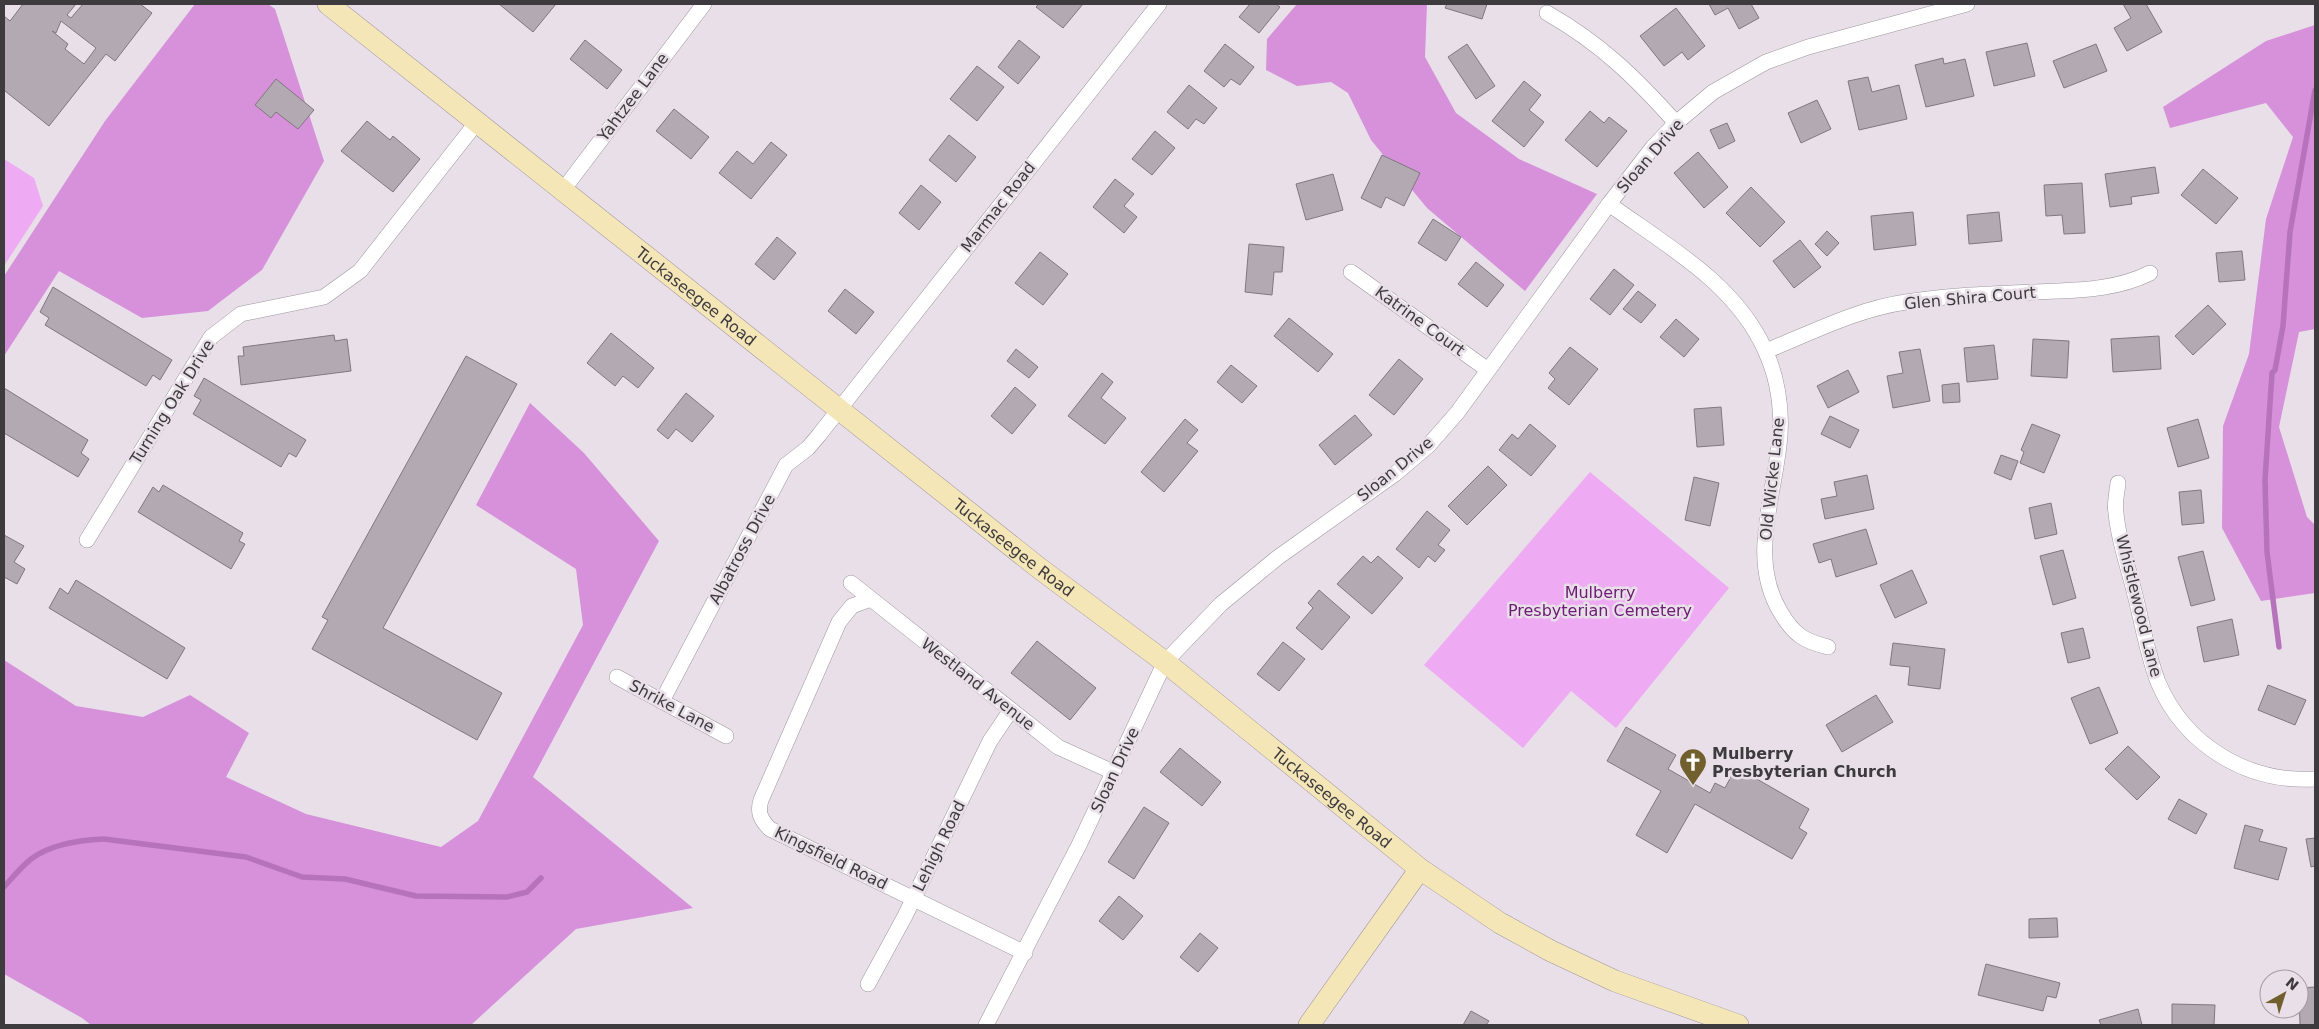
<svg xmlns="http://www.w3.org/2000/svg" width="2319" height="1029" font-family="'DejaVu Sans',sans-serif">
<style>
.green{fill:#eeaaf2}
.forest{fill:#d691da}
.lines{fill:none;stroke-linecap:round;stroke-linejoin:round}
.stream{stroke:#b673bb;stroke-width:5.5}
.building{fill:#b2a9b2;stroke:#807880;fill-rule:evenodd}
.street-casing{stroke:#9e969e;stroke-width:16}
.secondary-casing{stroke:#9e969e;stroke-width:22}
.street{stroke:#fff;stroke-width:15}
.secondary{stroke:#f4e6b7;stroke-width:21}
.labels{text-anchor:middle;dominant-baseline:central;stroke-width:5;stroke-linejoin:round;paint-order:stroke}
.street-label{font-size:16px;fill:#3e3b3f;stroke:#e8dfe9}
.park-label{font-size:16px;fill:#6d1b74;stroke:#e8dfe9}
.poi-label{font-size:16px;font-weight:bold;fill:#3e3b3f;stroke:#e8dfe9;text-anchor:start}
</style>
<rect width="100%" height="100%" fill="#e8dfe9"/>
<!-- green -->
<g class="green">
<polygon points="4,159 34,178 43,206 4,266"/>
<polygon points="1590,472 1729,588 1616,728 1571,691 1523,748 1424,665"/>
</g>
<!-- forest -->
<g class="forest">
<polygon points="195,4 268,4 275,9 324,161 262,270 208,311 142,318 59,271 4,356 4,276 105,121"/>
<polygon points="1297,4 1427,4 1425,57 1456,113 1519,159 1597,194 1525,291 1427,208 1371,140 1348,93 1331,82 1297,86 1266,70 1267,39"/>
<polygon points="2315,25 2315,329 2299,332 2279,427 2307,517 2315,525 2315,593 2261,601 2222,528 2223,426 2249,354 2266,219 2293,137 2266,103 2170,128 2163,107 2266,41"/>
<polygon points="530,403 584,453 659,541 533,777 693,908 576,929 471,1025 91,1025 82,1018 4,974 4,660 76,706 143,717 190,695 249,733 226,777 306,814 441,847 478,821 583,625 576,569 476,505"/>
</g>
<g class="lines">
<!-- stream -->
<g class="stream">
<polyline points="2279,647 2267,552 2265,480 2272,373 2275,370 2283,326 2290,232 2315,90"/>
<path d="M 4,887 C 12,878 21,867 31,859 C 51,844 80,840 104,839 L 246,857 L 302,877 L 345,879 L 416,896 L 507,897 L 527,892 L 541,878"/>
</g>
</g>
<!-- building -->
<g class="building">
<path d="M 23,4 L 76,4 L 67,15 L 71,18 L 83,4 L 140,4 L 152,13 L 115,61 L 106,54 L 49,126 L 5,91 L 4,92 L 4,16 L 10,21 ZM 61,21 L 96,48 L 84,64 L 65,49 L 68,44 L 52,31 L 56,33 Z"/>
<polygon points="499,4 556,4 533,32"/>
<polygon points="1039,4 1083,4 1063,28 1036,7"/>
<polygon points="1250,4 1276,4 1280,7 1259,33 1239,17"/>
<polygon points="1447,4 1487,4 1482,19 1445,8"/>
<polygon points="1709,4 1751,4 1759,18 1739,29 1728,8 1715,15"/>
<polygon points="2123,4 2146,4 2162,32 2127,51 2114,28 2131,18"/>
<polygon points="1676,8 1705,46 1688,60 1682,52 1664,66 1640,36"/>
<polygon points="585,40 622,70 607,89 570,59"/>
<polygon points="1019,40 1040,57 1018,84 998,67"/>
<polygon points="2027,43 2035,76 1994,86 1986,52"/>
<polygon points="1225,44 1254,67 1240,85 1231,79 1224,87 1204,71"/>
<polygon points="1467,44 1495,86 1476,99 1448,57"/>
<polygon points="2096,44 2107,71 2064,88 2053,61"/>
<polygon points="1943,58 1944,64 1965,59 1974,96 1926,107 1915,65"/>
<polygon points="977,66 1004,87 977,121 950,99"/>
<polygon points="1868,77 1872,92 1899,85 1907,119 1859,130 1848,81"/>
<polygon points="276,79 314,110 298,129 276,112 271,118 255,105"/>
<polygon points="1524,81 1541,95 1529,110 1544,122 1524,147 1492,121"/>
<polygon points="1189,85 1217,108 1204,124 1196,119 1188,129 1167,112"/>
<polygon points="1817,100 1831,129 1801,143 1788,113"/>
<polygon points="674,109 709,137 691,159 656,131"/>
<polygon points="1590,111 1604,123 1609,117 1627,131 1597,167 1565,140"/>
<polygon points="367,121 390,140 393,136 420,159 393,192 341,151"/>
<polygon points="1727,123 1735,141 1719,149 1710,130"/>
<polygon points="1155,131 1175,148 1152,175 1132,159"/>
<polygon points="949,135 976,157 956,182 929,160"/>
<polygon points="771,142 787,155 751,199 719,173 737,151 753,164"/>
<polygon points="1698,152 1728,187 1704,208 1674,173"/>
<polygon points="1382,155 1420,173 1404,206 1386,197 1381,208 1361,198"/>
<polygon points="2155,167 2159,193 2131,197 2132,204 2110,207 2105,174"/>
<polygon points="2203,169 2238,198 2216,224 2181,195"/>
<polygon points="1333,174 1343,210 1306,220 1296,184"/>
<polygon points="1115,179 1134,194 1124,206 1137,217 1124,233 1093,207"/>
<polygon points="2082,183 2085,233 2064,234 2062,215 2046,216 2044,185"/>
<polygon points="921,185 941,202 919,230 899,213"/>
<polygon points="1751,187 1785,222 1760,247 1726,213"/>
<polygon points="1913,212 1916,245 1874,250 1871,216"/>
<polygon points="1999,212 2002,241 1969,244 1967,215"/>
<polygon points="1433,219 1461,237 1446,261 1418,243"/>
<polygon points="1827,231 1839,243 1827,256 1815,244"/>
<polygon points="777,237 796,253 774,280 755,264"/>
<polygon points="1800,240 1821,267 1794,288 1773,261"/>
<polygon points="1249,244 1284,247 1282,272 1274,272 1272,295 1245,292"/>
<polygon points="2242,251 2245,280 2219,282 2216,253"/>
<polygon points="1040,252 1068,274 1043,305 1015,283"/>
<polygon points="1476,262 1504,285 1487,307 1458,284"/>
<polygon points="1614,269 1634,285 1610,315 1590,299"/>
<polygon points="53,287 172,360 160,380 153,375 146,386 45,325 49,318 40,312"/>
<polygon points="845,289 874,312 856,334 828,311"/>
<polygon points="1638,291 1656,305 1641,323 1623,309"/>
<polygon points="2208,305 2226,324 2193,355 2175,336"/>
<polygon points="1289,318 1333,354 1318,372 1274,336"/>
<polygon points="1676,319 1699,339 1684,357 1660,337"/>
<polygon points="611,333 654,368 638,388 623,376 615,386 587,363"/>
<polygon points="334,335 335,341 347,339 351,371 241,385 238,356 244,356 243,347"/>
<polygon points="2159,336 2161,369 2113,372 2111,339"/>
<polygon points="2033,339 2069,341 2067,378 2031,376"/>
<polygon points="1994,345 1998,379 1967,382 1964,348"/>
<polygon points="1570,347 1598,369 1569,405 1548,388 1555,379 1549,373"/>
<polygon points="1016,349 1038,367 1029,378 1007,361"/>
<polygon points="1920,349 1930,401 1893,408 1887,376 1903,373 1899,352"/>
<polygon points="466,356 517,384 383,628 502,693 477,740 312,649 328,620 322,617"/>
<polygon points="1399,359 1423,379 1394,415 1369,395"/>
<polygon points="1231,365 1257,386 1242,403 1217,382"/>
<polygon points="1848,370 1859,392 1828,408 1817,386"/>
<polygon points="1102,373 1113,382 1101,398 1126,418 1105,444 1068,416"/>
<polygon points="204,378 306,440 296,457 289,453 281,467 193,414 201,400 194,396"/>
<polygon points="1959,383 1960,402 1943,403 1942,385"/>
<polygon points="1015,387 1036,405 1012,434 991,416"/>
<polygon points="4,388 88,440 81,453 89,459 78,477 4,433"/>
<polygon points="686,393 714,416 692,442 676,429 668,439 657,430"/>
<polygon points="1721,407 1724,445 1697,447 1694,409"/>
<polygon points="1355,415 1372,435 1335,465 1319,445"/>
<polygon points="1830,416 1859,430 1850,448 1821,434"/>
<polygon points="1185,419 1198,430 1187,443 1198,451 1164,492 1141,472"/>
<polygon points="2198,419 2209,458 2178,467 2167,428"/>
<polygon points="1530,424 1556,446 1531,476 1499,450 1512,434 1518,439"/>
<polygon points="2032,424 2060,435 2044,473 2020,463 2024,452 2021,450"/>
<polygon points="2001,455 2018,461 2011,480 1994,473"/>
<polygon points="1488,466 1507,485 1467,525 1448,506"/>
<polygon points="1867,475 1874,509 1825,519 1821,499 1837,496 1834,482"/>
<polygon points="1694,477 1719,483 1710,526 1685,520"/>
<polygon points="163,485 243,533 239,541 245,544 231,569 138,512 153,487 159,492"/>
<polygon points="2201,490 2204,523 2182,525 2179,492"/>
<polygon points="2051,503 2057,534 2035,539 2029,508"/>
<polygon points="1427,511 1450,530 1438,545 1445,550 1435,562 1428,556 1419,568 1396,549"/>
<polygon points="1866,529 1877,564 1836,577 1831,559 1819,563 1813,544"/>
<polygon points="4,535 24,546 14,562 25,569 17,584 4,577"/>
<polygon points="2063,550 2076,598 2053,605 2040,556"/>
<polygon points="2203,551 2215,600 2191,606 2178,557"/>
<polygon points="1363,556 1371,563 1378,556 1403,578 1372,614 1337,584"/>
<polygon points="1912,570 1927,603 1895,618 1880,585"/>
<polygon points="76,580 185,648 167,679 49,608 60,588 68,594"/>
<polygon points="1319,590 1350,617 1322,650 1296,628 1313,608 1308,603"/>
<polygon points="2232,619 2239,655 2204,662 2197,627"/>
<polygon points="2083,628 2090,658 2068,663 2061,633"/>
<polygon points="1037,641 1096,688 1070,720 1011,673"/>
<polygon points="1283,642 1305,659 1279,691 1257,674"/>
<polygon points="1893,643 1945,649 1940,689 1908,685 1910,667 1890,665"/>
<polygon points="2268,685 2306,700 2295,725 2258,710"/>
<polygon points="2099,687 2118,733 2090,744 2071,698"/>
<polygon points="1876,695 1893,722 1842,752 1826,725"/>
<polygon points="1626,727 1676,755 1668,769 1710,793 1715,783 1725,788 1736,767 1809,809 1799,828 1807,833 1792,859 1695,804 1667,853 1636,835 1661,791 1607,761"/>
<polygon points="2128,746 2160,777 2137,800 2105,769"/>
<polygon points="1180,748 1221,782 1202,806 1160,772"/>
<polygon points="2179,799 2207,814 2196,834 2168,819"/>
<polygon points="1144,807 1169,823 1134,879 1108,862"/>
<polygon points="2245,825 2263,830 2259,841 2287,848 2278,880 2234,868"/>
<polygon points="2315,838 2315,866 2311,867 2306,839"/>
<polygon points="1119,896 1143,916 1123,940 1099,921"/>
<polygon points="2057,918 2058,937 2029,938 2029,919"/>
<polygon points="1200,933 1218,948 1198,972 1180,957"/>
<polygon points="1986,964 2060,983 2056,998 2047,996 2043,1011 1978,995"/>
<polygon points="2315,987 2315,1025 2300,1025 2299,988"/>
<polygon points="2172,1004 2215,1005 2214,1025 2172,1025"/>
<polygon points="2138,1009 2142,1025 2101,1025 2099,1020"/>
<polygon points="1471,1011 1489,1021 1486,1025 1463,1025"/>
</g>
<g class="lines">
<!-- street casing -->
<g class="street-casing">
<g id="street">
<path d="M 1547,13 C 1600,43 1636,78 1676,123"/>
<polyline points="563,190 704,4"/>
<path d="M 1609,204 C 1667,246 1735,283 1765,350 C 1777,376 1782,407 1780,435 C 1776,494 1747,558 1781,613 C 1794,635 1804,641 1828,647"/>
<polyline points="1351,272 1488,370"/>
<path d="M 1766,351 C 1811,333 1857,309 1906,302 C 1949,295 1992,294 2035,292 C 2075,290 2114,291 2150,273"/>
<path d="M 2118,483 C 2117,493 2114,503 2116,513 C 2118,539 2128,566 2134,591 C 2142,621 2147,654 2158,682 C 2185,746 2248,783 2315,779"/>
<polyline points="87,540 211,337 241,314 324,297 360,271 477,122"/>
<polyline points="851,583 1058,747 1113,772"/>
<path d="M 871,599 L 852,606 L 839,622 L 761,800 C 757,813 761,820 770,829 L 1025,953"/>
<polyline points="617,677 726,736"/>
<polyline points="662,701 786,465 808,448 819,435 1159,4"/>
<polyline points="868,984 905,916 990,741 1011,710"/>
<polyline points="986,1025 1079,845 1165,662 1221,604 1277,558 1395,474 1428,446 1457,413 1609,204 1653,147 1676,123 1713,92 1766,62 1808,47 1967,4"/>
</g>
</g>
<!-- secondary casing -->
<g class="secondary-casing">
<g id="secondary">
<path id="s1" d="M 328,4 L 1039,568 L 1165,662 L 1420,869 L 1500,923 L 1551,951 L 1615,981 L 1738,1025"/>
<polyline points="1309,1025 1420,869"/>
</g>
</g>
<!-- street -->
<use href="#street" class="street"/>
<!-- secondary -->
<use href="#secondary" class="secondary"/>
</g>
<!-- icons -->
<defs>
<g id="church-pin" transform="scale(1.4375)"><path d="M0 17L-7.5 6A9.5 9.5 0 1 1 7.5 6Z" fill="#725f2e" stroke="#e8dfe9"/><path d="M-1.2-6h2.4v3.5h3.3v2.4h-3.3V6h-2.4V-.1h-3.3v-2.4h3.3Z" fill="#fff"/></g>
</defs>
<g fill-rule="evenodd">
<use href="#church-pin" x="1693" y="762"/>
</g>
<g class="labels">
<!-- street labels -->
<g class="street-label">
<text transform="translate(633 97) rotate(-53)">Yahtzee Lane</text>
<text transform="translate(1650 156) rotate(-49)">Sloan Drive</text>
<text transform="translate(998 207) rotate(-52)">Marmac Road</text>
<text stroke="none"><textPath href="#s1" startOffset="470">Tuckaseegee Road</textPath></text>
<text transform="translate(1970 298) rotate(-5)">Glen Shira Court</text>
<text transform="translate(1420 321) rotate(36)">Katrine Court</text>
<text transform="translate(172 402) rotate(-58)">Turning Oak Drive</text>
<text transform="translate(1395 469) rotate(-39)">Sloan Drive</text>
<text transform="translate(1772 479) rotate(-84)">Old Wicke Lane</text>
<text stroke="none"><textPath href="#s1" startOffset="875">Tuckaseegee Road</textPath></text>
<text transform="translate(742 549) rotate(-62)">Albatross Drive</text>
<text transform="translate(2139 606) rotate(76)">Whistlewood Lane</text>
<text transform="translate(978 684) rotate(38)">Westland Avenue</text>
<text transform="translate(672 706) rotate(28)">Shrike Lane</text>
<text transform="translate(1115 770) rotate(-65)">Sloan Drive</text>
<text stroke="none"><textPath href="#s1" startOffset="1280">Tuckaseegee Road</textPath></text>
<text transform="translate(939 846) rotate(-64)">Lehigh Road</text>
<text transform="translate(831 858) rotate(26)">Kingsfield Road</text>
</g>
<!-- park labels -->
<g class="park-label">
<text x="1600" y="592">Mulberry<tspan x="1600" dy="18">Presbyterian Cemetery</tspan></text>
</g>
<!-- poi labels -->
<g class="poi-label">
<text x="1712" y="753">Mulberry<tspan x="1712" dy="18">Presbyterian Church</tspan></text>
</g>
</g>
<!-- border -->
<rect width="2319" height="1029" fill="none" stroke="#3e3b3f" stroke-width="10"/>
<!-- north arrow -->
<g transform="translate(2284 994) rotate(39)"><circle r="24" fill="#e8dfe9" stroke="#a49da5"/>
<path d="M0-4L9 19L0 12L-9 19Z" fill="#725f2e"/>
<text y="-8" font-size="14" font-weight="bold" text-anchor="middle" fill="#3e3b3f">N</text>
</g>
</svg>
